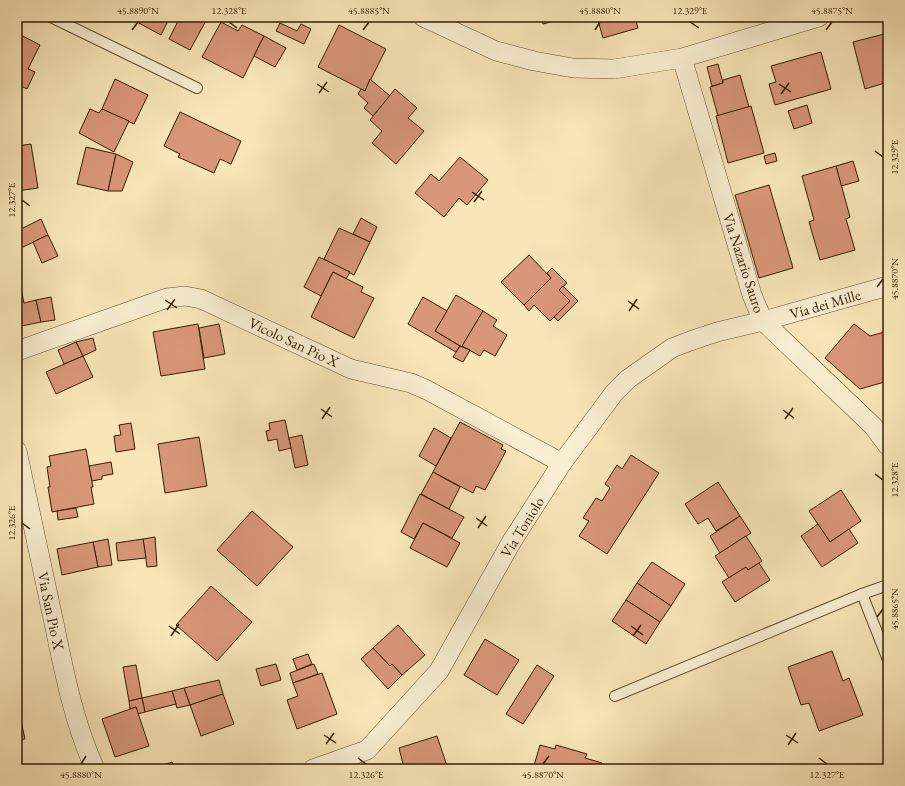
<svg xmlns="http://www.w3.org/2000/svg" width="905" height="786" font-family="'EB Garamond',serif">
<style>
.building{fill:#d9977a;stroke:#351d03}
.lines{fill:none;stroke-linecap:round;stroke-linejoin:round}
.lane-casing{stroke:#664f30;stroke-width:12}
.street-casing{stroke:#664f30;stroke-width:20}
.lane{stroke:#faefd2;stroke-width:10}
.street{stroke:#faefd2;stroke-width:19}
.ticks{fill:none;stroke:#351d03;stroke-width:1.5}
.labels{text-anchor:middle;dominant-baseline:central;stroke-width:3;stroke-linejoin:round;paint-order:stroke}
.street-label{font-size:15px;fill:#351d03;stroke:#faefd2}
.neatline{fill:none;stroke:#351d03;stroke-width:1.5}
.ticks-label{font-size:10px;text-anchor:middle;fill:#351d03}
</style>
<rect width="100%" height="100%" fill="#f8e6b9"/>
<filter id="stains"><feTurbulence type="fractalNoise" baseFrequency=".005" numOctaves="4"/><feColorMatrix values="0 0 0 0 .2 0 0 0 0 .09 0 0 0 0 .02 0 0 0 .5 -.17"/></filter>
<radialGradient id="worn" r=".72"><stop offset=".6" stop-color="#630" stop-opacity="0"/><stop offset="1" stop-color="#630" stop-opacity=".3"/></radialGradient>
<!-- building -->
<g class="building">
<polygon points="137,17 170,17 161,35 135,21"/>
<polygon points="180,17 208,17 190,50 169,39"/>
<polygon points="541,17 570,17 543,24"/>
<polygon points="597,17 635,17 638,28 603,38"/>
<polygon points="221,22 238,31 242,25 264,36 243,78 202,57"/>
<polygon points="280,23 297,31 301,24 311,29 304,44 276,31"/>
<polygon points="339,25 386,49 365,91 318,67"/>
<polygon points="17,33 40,45 28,69 35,72 27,89 17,84"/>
<polygon points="888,33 888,82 865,89 853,42"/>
<polygon points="264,36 286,48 275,67 254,56"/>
<polygon points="821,52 831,89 775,105 769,84 776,82 771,66"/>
<polygon points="718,64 723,83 712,86 707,67"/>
<polygon points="740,75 749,107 718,116 710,87 723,83 723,80"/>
<polygon points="115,79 148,95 134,124 102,109"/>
<polygon points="370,79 390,96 373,116 364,108 368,103 358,94 361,89 365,91"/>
<polygon points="395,89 417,108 408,118 424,131 396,164 372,143 382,131 370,120"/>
<polygon points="807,105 812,123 794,129 788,111"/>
<polygon points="751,106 764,153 728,163 716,116"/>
<polygon points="90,109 99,113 102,109 129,121 114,152 79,133"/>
<polygon points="180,112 241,141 231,164 220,159 214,173 178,157 180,154 164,146"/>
<polygon points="31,144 38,188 17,191 17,146"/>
<polygon points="86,147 116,154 108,191 77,184"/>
<polygon points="775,153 777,161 766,164 764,156"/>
<polygon points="116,154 133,162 122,191 108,191"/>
<polygon points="460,157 488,180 467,205 459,198 444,217 415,193 431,174 439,181"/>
<polygon points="853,161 859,181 841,186 836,166"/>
<polygon points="836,166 850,217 846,219 855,250 820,260 809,222 814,220 802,176"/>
<polygon points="769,185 793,268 759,278 735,195"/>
<polygon points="361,218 377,227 370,242 353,234"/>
<polygon points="41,219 48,235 17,250 17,231"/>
<polygon points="339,228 370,242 354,275 324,259"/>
<polygon points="48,235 58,256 42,263 33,242"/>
<polygon points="529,255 551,278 524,305 501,282"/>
<polygon points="319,257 350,272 346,279 333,272 321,296 304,287"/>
<polygon points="552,268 567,283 559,290 570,301 550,321 534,305 529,311 524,305 551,278 547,273"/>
<polygon points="333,272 363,287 361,292 374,298 354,338 311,317"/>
<polygon points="563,286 578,301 558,321 554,317 570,301 559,290"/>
<polygon points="21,288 24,303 36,300 41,322 17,327 17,289"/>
<polygon points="456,295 483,311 462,347 435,331"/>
<polygon points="51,297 55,320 41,322 36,300"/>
<polygon points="423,297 447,311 435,331 460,346 456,352 408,324"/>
<polygon points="483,311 497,320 493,326 507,335 495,356 484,350 480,356 462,346"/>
<polygon points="198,324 205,369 161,376 153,332"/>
<polygon points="219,324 225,354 204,358 199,328"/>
<polygon points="854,324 870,336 888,331 888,381 860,389 825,358"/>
<polygon points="93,338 96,350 83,356 76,342"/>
<polygon points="76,342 83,356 64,364 58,350"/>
<polygon points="460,346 470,350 463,362 453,357"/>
<polygon points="83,356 93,377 56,394 46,372"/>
<polygon points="285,420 291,448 279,451 277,439 268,441 266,431 270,430 269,423"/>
<polygon points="460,422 503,445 501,449 506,451 485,490 476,486 473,493 433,472"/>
<polygon points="131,423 135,449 116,452 114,436 121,435 119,425"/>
<polygon points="434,428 451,438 436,466 419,456"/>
<polygon points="302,435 308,465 295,468 289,438"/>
<polygon points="199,437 207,486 165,493 158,444"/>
<polygon points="86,449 93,487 91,487 94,504 52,512 48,487 50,487 47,467 51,466 49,456"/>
<polygon points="631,455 659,473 607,554 579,536 589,521 583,518 596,498 602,501 610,488 605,484 617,465 622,469"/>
<polygon points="111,462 113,474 102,476 102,479 92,481 89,466"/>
<polygon points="433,472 460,487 449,509 421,494"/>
<polygon points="718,482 740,516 716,531 708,518 698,524 685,504"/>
<polygon points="841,490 861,521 830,542 809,511"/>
<polygon points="420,494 464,517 452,538 423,523 414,539 401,532"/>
<polygon points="76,508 78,517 58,520 57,511"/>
<polygon points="252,511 293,547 257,586 217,550"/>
<polygon points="740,516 751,533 720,553 710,536"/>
<polygon points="423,523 460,543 447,567 410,548"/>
<polygon points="818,524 830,542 849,529 858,543 822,567 801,536"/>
<polygon points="746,536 762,561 748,570 746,567 729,578 715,556"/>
<polygon points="155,537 157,566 147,567 143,539"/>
<polygon points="108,539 112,565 98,567 93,542"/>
<polygon points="143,539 146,558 118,561 116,543"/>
<polygon points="93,542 98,567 62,575 57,549"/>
<polygon points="652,562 685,584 671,606 637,583"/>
<polygon points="759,563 770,580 735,602 722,582 746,567 748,570"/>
<polygon points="637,583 671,606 660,622 626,600"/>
<polygon points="211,586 252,622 217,661 176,625"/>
<polygon points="626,600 660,622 646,644 612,621"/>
<polygon points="398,625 425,655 402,675 392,664 390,666 373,648"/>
<polygon points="485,639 519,660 497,695 464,675"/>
<polygon points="373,648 390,666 392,664 402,675 388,689 361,659"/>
<polygon points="832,651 843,681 849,678 863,715 819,731 809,703 801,705 788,667"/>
<polygon points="308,654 312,664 297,670 293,659"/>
<polygon points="276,664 281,680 261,686 256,669"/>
<polygon points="314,664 318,674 293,683 290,673"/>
<polygon points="136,665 142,698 129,701 123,667"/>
<polygon points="537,665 554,676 523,724 506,714"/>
<polygon points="322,673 337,714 297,729 287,700 298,696 293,683"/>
<polygon points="219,680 223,694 190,705 184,688"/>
<polygon points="184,688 190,705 177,708 172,691"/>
<polygon points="172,691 176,704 145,712 142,698"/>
<polygon points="223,694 234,724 201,736 190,705"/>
<polygon points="142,698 145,712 138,714 136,707 130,709 129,701"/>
<polygon points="17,702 25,739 17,740"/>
<polygon points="136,707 149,746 115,757 102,719"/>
<polygon points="437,736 448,769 409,769 408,767 404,768 399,748"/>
<polygon points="540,745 555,749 556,745 587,754 585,758 602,763 600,769 533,769"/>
<polygon points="172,762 175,769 159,769 158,767"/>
<polygon points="49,766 50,769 38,769"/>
</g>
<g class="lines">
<!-- lane casing -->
<g class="lane-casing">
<g id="lane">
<polyline points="51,17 197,88"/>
<polyline points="862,594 888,660"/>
<polyline points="615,696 862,594 888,585"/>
</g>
</g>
<!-- street casing -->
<g class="street-casing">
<g id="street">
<polyline points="423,17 496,51 534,61 573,68 614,69 682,58 819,17"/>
<polyline points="682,58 752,295 763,321 873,426 888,446"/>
<polyline points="17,351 167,298 185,296 201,299 351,369 411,383 427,390 562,463"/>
<path d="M 17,451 C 29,508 42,565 54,623 C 64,672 74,723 95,769"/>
<polyline points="313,769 367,750 439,671 512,541 562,463 614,393 628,379 672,348 690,341 717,332 763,321 888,286"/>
</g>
</g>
<!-- lane -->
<use href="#lane" class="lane"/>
<!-- street -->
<use href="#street" class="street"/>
</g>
<!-- ticks -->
<path class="ticks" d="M 229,22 L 237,28M 690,22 L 699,28M 132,30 L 138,22M 363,30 L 369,22M 595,30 L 600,22M 826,30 L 832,22M 317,84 L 329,92M 779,84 L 791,92M 319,93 L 327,82M 781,94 L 789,83M 875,151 L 883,157M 472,192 L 484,200M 22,200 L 30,206M 474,202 L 482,191M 877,287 L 883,279M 165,300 L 177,308M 628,301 L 639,309M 167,310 L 175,299M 629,311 L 637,299M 321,409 L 332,417M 783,410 L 794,418M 322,419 L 330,407M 785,419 L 793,408M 875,474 L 883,480M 476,518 L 487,526M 22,523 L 30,529M 478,528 L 486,516M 877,617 L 883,609M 169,626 L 180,634M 631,626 L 643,635M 171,636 L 179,624M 633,636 L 641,625M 324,735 L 336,743M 786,735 L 798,743M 326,744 L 334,733M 788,745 L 796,733M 358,758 L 366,764M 819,758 L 827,764M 81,764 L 86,756M 543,764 L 549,756"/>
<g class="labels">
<!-- street labels -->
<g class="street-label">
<text transform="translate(744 263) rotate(72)">Via Nazario Sauro</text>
<text transform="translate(825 304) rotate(-16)">Via dei Mille</text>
<text transform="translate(294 342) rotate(25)">Vicolo San Pio X</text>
<text transform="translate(522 527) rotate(-58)">Via Toniolo</text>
<text transform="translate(51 611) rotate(78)">Via San Pio X</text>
</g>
</g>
<!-- margin -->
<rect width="905" height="786" fill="none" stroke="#f8e6b9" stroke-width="44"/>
<rect x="22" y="22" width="861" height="742" class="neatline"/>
<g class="ticks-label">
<text x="138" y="14">45.8890°N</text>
<text x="229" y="14">12.328°E</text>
<text x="369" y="14">45.8885°N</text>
<text x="600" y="14">45.8880°N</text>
<text x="690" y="14">12.329°E</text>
<text x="832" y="14">45.8875°N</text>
<text transform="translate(894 157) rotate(-90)" y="4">12.329°E</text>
<text transform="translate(11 200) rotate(-90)" y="4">12.327°E</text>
<text transform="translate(894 279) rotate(-90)" y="4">45.8870°N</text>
<text transform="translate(894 480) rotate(-90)" y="4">12.328°E</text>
<text transform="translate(11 523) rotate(-90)" y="4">12.326°E</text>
<text transform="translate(894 609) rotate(-90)" y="4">45.8865°N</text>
<text x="81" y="778">45.8880°N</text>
<text x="366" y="778">12.326°E</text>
<text x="543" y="778">45.8870°N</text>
<text x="827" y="778">12.327°E</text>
</g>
<rect width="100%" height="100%" filter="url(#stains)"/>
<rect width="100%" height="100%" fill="url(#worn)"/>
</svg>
